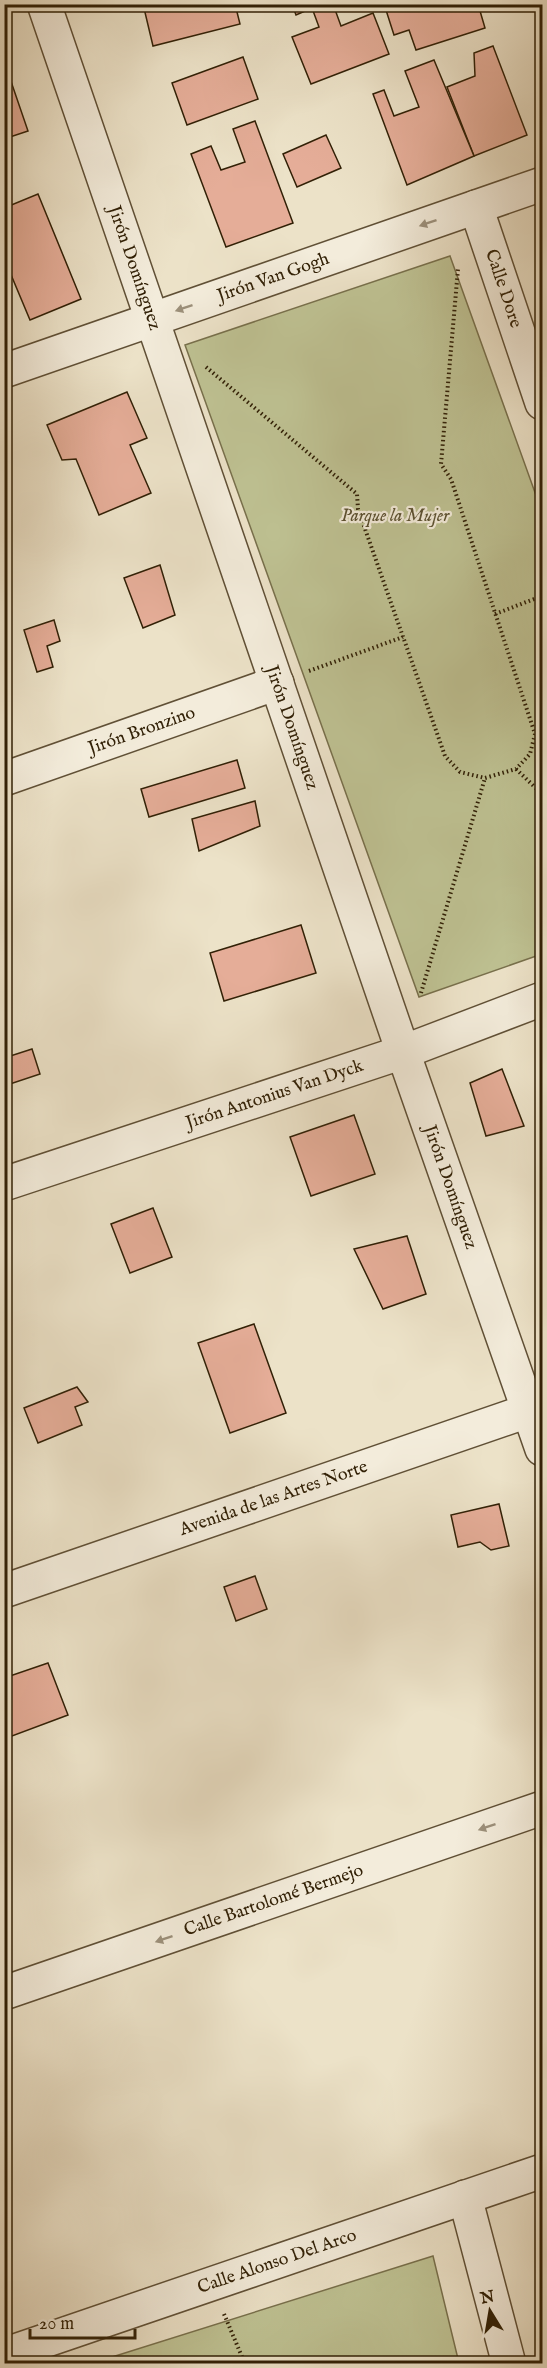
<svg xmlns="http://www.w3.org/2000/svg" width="547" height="2368" font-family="'IM FELL English',serif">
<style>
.green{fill:#bec192;stroke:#78704c;stroke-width:1.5}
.building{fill:#e5ad98;stroke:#312006;stroke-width:1.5}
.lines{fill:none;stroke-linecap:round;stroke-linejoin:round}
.minor-casing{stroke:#605036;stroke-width:36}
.path{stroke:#312006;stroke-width:4;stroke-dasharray:1.5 3;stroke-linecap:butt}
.minor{stroke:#f3ecdb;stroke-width:33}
.oneway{fill:#9c907b}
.labels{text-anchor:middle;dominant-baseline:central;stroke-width:4.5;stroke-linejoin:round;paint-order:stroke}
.street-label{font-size:18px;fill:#312006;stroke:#f3ecdb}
.park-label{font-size:18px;font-style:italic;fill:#5b5030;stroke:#f3ecdb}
</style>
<rect width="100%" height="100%" fill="#ece2c8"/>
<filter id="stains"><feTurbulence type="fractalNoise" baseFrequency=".00333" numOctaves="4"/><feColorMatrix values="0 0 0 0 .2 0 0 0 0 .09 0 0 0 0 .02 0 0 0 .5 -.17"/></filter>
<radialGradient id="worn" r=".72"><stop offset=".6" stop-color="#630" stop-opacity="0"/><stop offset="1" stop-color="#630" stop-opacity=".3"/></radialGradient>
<!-- green -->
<g class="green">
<polygon points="450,256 542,512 542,954 419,997 185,345"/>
<polygon points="433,2256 459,2363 93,2363"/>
</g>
<!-- building -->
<g class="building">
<polygon points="143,4 235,4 240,24 153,46"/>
<polygon points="292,4 333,4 341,26 373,13 389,54 311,84 292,37 319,27 312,8 296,15"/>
<polygon points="392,4 478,4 485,28 416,50 409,30 394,35 385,7"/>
<polygon points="493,46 527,135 474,156 447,87 475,76 474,53"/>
<polygon points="243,57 258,99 187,125 172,83"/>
<polygon points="434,60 474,156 407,185 373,94 384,90 394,116 419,107 405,71"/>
<polygon points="4,61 28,131 4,139"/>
<polygon points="255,121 293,223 226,247 191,154 211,146 221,170 245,162 233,129"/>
<polygon points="326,135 341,168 297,187 283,154"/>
<polygon points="38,194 81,299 30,320 4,258 4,208"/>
<polygon points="127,392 147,438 130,445 151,493 99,515 76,459 62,460 47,425"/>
<polygon points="160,565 175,615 143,628 124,578"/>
<polygon points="54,620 60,641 47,646 53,667 37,672 24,630"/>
<polygon points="237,760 245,788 149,817 141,789"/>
<polygon points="255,801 260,826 199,851 192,819"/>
<polygon points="301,925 316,973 224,1001 210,953"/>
<polygon points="32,1049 40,1074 4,1086 4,1058"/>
<polygon points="502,1069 524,1126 486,1136 470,1083"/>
<polygon points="354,1115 375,1174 311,1196 290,1137"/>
<polygon points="153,1208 172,1257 130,1273 111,1224"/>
<polygon points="407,1236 426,1294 383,1309 354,1249"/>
<polygon points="254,1324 286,1413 230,1433 198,1343"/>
<polygon points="77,1387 88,1402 75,1407 82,1425 38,1443 24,1408"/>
<polygon points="499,1504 509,1546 491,1550 480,1542 458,1547 451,1515"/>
<polygon points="255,1576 267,1609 236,1621 224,1587"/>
<polygon points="48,1663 68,1715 4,1739 4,1678"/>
</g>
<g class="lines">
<!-- minor casing -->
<g class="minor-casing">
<g id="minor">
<path id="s1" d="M 44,4 L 403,1052 L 542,1449"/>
<path id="s2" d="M 476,207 L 542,403"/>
<path id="s3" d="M 4,371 L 542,184"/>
<path id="s4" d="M 4,779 L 277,683"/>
<path id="s5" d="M 4,1184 L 403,1052 L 542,999"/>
<path id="s6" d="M 4,1591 L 542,1406"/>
<path id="s7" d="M 4,1993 L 542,1808"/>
<polyline points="465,2197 509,2364"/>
<path id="s8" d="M 12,2352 L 542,2171"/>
</g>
</g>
<!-- path -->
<g class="path">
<polyline points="206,367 357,494 358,509 445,756 460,772 485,778 516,769 530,754 535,734 451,479 441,464 458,269"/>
<polyline points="495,614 542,596"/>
<polyline points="309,671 403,637"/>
<polyline points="516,769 542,794"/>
<polyline points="421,993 485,778"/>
<polyline points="224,2314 245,2364"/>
</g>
<!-- minor -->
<use href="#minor" class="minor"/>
</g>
<!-- one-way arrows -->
<defs><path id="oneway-solid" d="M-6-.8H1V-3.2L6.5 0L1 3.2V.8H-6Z" transform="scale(1.5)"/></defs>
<g class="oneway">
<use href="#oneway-solid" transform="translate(428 223) rotate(161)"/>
<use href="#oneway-solid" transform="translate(184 308) rotate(161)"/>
<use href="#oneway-solid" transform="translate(487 1827) rotate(161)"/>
<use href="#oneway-solid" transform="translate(164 1939) rotate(161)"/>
</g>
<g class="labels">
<!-- street labels -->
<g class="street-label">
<text stroke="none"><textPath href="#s1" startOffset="279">Jirón Domínguez</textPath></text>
<text stroke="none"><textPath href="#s3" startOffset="285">Jirón Van Gogh</textPath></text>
<text stroke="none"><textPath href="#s2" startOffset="86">Calle Dore</textPath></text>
<text stroke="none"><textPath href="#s1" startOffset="765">Jirón Domínguez</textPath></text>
<text stroke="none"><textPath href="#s4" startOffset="146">Jirón Bronzino</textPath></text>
<text stroke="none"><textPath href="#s5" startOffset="285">Jirón Antonius Van Dyck</textPath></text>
<text stroke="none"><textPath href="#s1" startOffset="1251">Jirón Domínguez</textPath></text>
<text stroke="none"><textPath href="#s6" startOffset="285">Avenida de las Artes Norte</textPath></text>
<text stroke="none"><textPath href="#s7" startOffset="285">Calle Bartolomé Bermejo</textPath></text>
<text stroke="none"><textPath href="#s8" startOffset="280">Calle Alonso Del Arco</textPath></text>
</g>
<!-- park labels -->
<g class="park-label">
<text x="395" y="516">Parque la Mujer</text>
</g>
</g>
<!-- margin -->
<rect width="547" height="2368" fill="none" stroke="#ece2c8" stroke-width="24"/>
<rect x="6" y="6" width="535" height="2356" fill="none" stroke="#312006" stroke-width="3"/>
<rect x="12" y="12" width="523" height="2344" fill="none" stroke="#312006" stroke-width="1.5"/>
<!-- north arrow -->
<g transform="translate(490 2311) rotate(349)" stroke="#f3ecdb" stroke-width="4.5" paint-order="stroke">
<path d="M0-4.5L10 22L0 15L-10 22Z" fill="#312006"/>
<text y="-9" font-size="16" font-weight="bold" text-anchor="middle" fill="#312006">N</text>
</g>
<!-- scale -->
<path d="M30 2329v9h105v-9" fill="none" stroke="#312006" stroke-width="3"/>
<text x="39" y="2329" font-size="18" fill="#312006" stroke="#f3ecdb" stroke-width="4.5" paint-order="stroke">20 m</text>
<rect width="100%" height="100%" filter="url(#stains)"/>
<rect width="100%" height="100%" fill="url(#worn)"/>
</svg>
